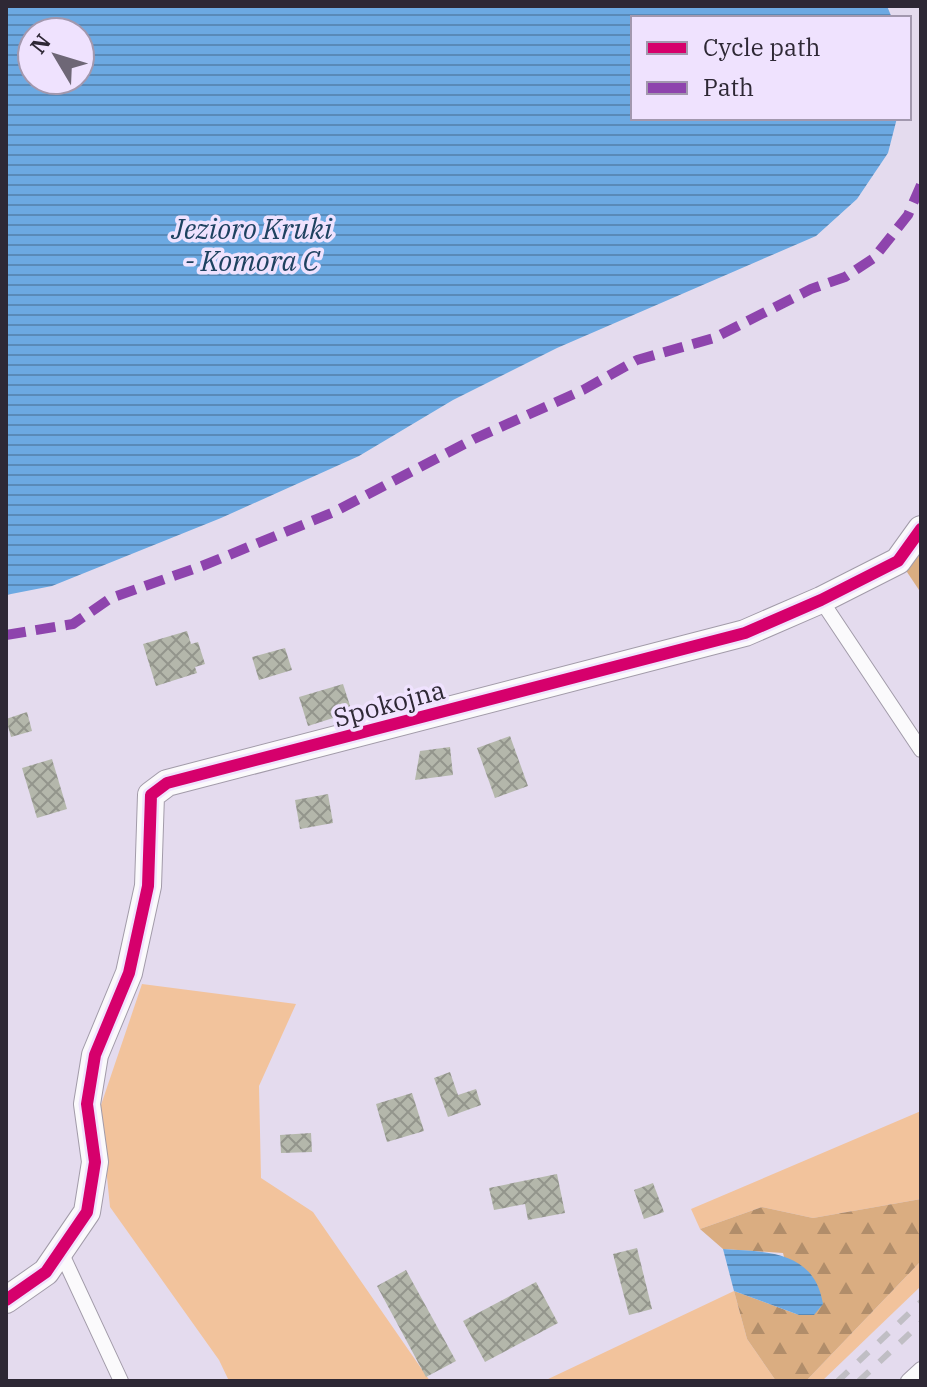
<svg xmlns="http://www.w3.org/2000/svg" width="927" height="1387" font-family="'IBM Plex Serif',serif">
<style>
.green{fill:#f2c39c}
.forest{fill:url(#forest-firs)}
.water{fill:url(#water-rules);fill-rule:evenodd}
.building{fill:url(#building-cross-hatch)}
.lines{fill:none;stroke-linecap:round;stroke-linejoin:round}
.lane-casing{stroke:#a29ba9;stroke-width:16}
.street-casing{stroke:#a29ba9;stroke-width:28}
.lane{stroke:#fbfafc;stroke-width:14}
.street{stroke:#fbfafc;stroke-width:26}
.rail{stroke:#c0bec4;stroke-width:6;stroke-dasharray:14 14;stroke-linecap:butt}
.quiet{stroke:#8e44ad;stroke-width:10;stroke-dasharray:20 10;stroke-linecap:butt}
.cycleway-casing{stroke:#efe2fe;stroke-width:17}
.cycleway{stroke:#d6006c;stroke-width:12}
.labels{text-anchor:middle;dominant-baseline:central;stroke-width:7;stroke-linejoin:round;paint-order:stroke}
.street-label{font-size:26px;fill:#2e2835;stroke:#efe2fe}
.water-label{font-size:28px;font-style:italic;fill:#1e4260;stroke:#efe2fe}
</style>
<defs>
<pattern id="forest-firs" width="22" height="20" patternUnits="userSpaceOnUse" patternTransform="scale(2)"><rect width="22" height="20" fill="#daad81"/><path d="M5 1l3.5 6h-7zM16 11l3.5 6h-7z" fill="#b18d6a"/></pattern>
<pattern id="water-rules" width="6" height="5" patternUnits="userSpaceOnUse" patternTransform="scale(2)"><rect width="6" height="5" fill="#6ca9e2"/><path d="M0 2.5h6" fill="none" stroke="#598ab8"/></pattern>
<pattern id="building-cross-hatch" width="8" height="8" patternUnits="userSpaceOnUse" patternTransform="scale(2)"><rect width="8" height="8" fill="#b4b7ab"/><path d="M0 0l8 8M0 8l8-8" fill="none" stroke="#93958c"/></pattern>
</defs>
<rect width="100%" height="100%" fill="#e4dbee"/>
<!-- green -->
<g class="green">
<polygon points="142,984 296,1004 259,1086 261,1178 313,1212 430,1381 229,1381 219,1360 110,1207 100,1108"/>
<polygon points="921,1111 921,1199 813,1218 762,1207 700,1229 691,1209"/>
<polygon points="921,1261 921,1286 822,1381 806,1381"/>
<polygon points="734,1291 747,1339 776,1381 544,1381"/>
</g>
<!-- forest -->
<g class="forest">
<polygon points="921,548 921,593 905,569"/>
<polygon points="921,1199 921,1261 806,1381 776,1381 747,1339 734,1291 799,1315 783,1253 723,1249 700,1229 762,1207 813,1218"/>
</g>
<!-- water -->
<g class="water">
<path d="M 6,6 L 887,6 L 892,18 L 633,18 L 633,118 L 897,118 L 888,153 L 857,199 L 816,236 L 557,348 L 453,400 L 359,456 L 221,518 L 52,586 L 6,595 ZM 32,32 L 80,32 L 80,80 L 32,80 Z"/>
<path d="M 723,1249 C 767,1252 814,1250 823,1304 L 814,1315 L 799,1315 L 734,1291 Z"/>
</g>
<!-- building -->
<g class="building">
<polygon points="187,631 191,644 198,642 205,664 195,667 197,673 156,686 143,644"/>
<polygon points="285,648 292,670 259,680 252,657"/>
<polygon points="343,684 352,712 308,726 299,697"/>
<polygon points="27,712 32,731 11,737 6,719"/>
<polygon points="510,736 528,786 495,798 477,748"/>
<polygon points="450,747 453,775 415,780 420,751"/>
<polygon points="52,759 67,809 37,818 22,768"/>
<polygon points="328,794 333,823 300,829 295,800"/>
<polygon points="450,1072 458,1095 476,1089 481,1105 448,1117 434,1078"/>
<polygon points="412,1093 424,1131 387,1142 376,1104"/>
<polygon points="311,1133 312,1152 281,1153 280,1135"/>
<polygon points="557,1174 565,1213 528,1220 525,1204 494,1210 489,1188"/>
<polygon points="653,1183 664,1212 644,1219 634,1190"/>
<polygon points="637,1248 652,1309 629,1315 613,1254"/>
<polygon points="406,1270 456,1361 426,1377 377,1286"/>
<polygon points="536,1282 558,1323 485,1362 463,1321"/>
</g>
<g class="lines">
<!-- lane casing -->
<g class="lane-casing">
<g id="lane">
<polyline points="821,600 921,750"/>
<polyline points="61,1252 121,1381"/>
<polyline points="908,1381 921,1369"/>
</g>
</g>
<!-- street casing -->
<g class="street-casing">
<polyline id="street" points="6,1300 46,1272 87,1212 95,1162 87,1104 95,1055 129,973 148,886 151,795 167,783 745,633 821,600 898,561 921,529"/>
</g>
<!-- lane -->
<use href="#lane" class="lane"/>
<!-- street -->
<use href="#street" class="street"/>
<!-- rail -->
<g class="rail">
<polyline points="838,1381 921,1302"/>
<polyline points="859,1381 921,1323"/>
</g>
<!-- quiet -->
<polyline class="quiet" points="6,635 73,624 111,598 202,566 334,512 474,439 583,390 637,360 714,338 811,289 845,277 874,258 908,215 921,185"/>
<!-- cycleway casing -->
<g class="cycleway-casing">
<polyline id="cycleway" points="6,1300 46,1272 87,1212 95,1162 87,1104 95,1055 129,973 148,886 151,795 167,783 745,633 821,600 898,561 921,529"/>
</g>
<!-- cycleway -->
<use href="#cycleway" class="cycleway"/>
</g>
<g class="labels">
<!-- street labels -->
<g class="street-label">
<text transform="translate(389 703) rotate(-15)">Spokojna</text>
</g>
<!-- water labels -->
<g class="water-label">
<text x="252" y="228">Jezioro Kruki<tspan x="252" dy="32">- Komora C</tspan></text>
</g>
</g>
<!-- border -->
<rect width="927" height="1387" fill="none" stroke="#2e2835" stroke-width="16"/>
<!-- legend -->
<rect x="631" y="16" width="280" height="104" fill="#efe2fe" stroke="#a298ae" stroke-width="2"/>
<rect x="647" y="42" width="40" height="12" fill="#d6006c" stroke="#a298ae" stroke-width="2"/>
<text x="703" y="56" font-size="24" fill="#2e2835">Cycle path</text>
<rect x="647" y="82" width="40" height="12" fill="#8e44ad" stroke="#a298ae" stroke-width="2"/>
<text x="703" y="96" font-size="24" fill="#2e2835">Path</text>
<!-- north arrow -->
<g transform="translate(56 56) rotate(308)"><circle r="38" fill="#efe2fe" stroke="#a298ae" stroke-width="2"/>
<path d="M0-6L14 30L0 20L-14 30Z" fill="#6e6776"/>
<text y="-12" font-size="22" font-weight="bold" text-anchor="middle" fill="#2e2835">N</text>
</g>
</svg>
